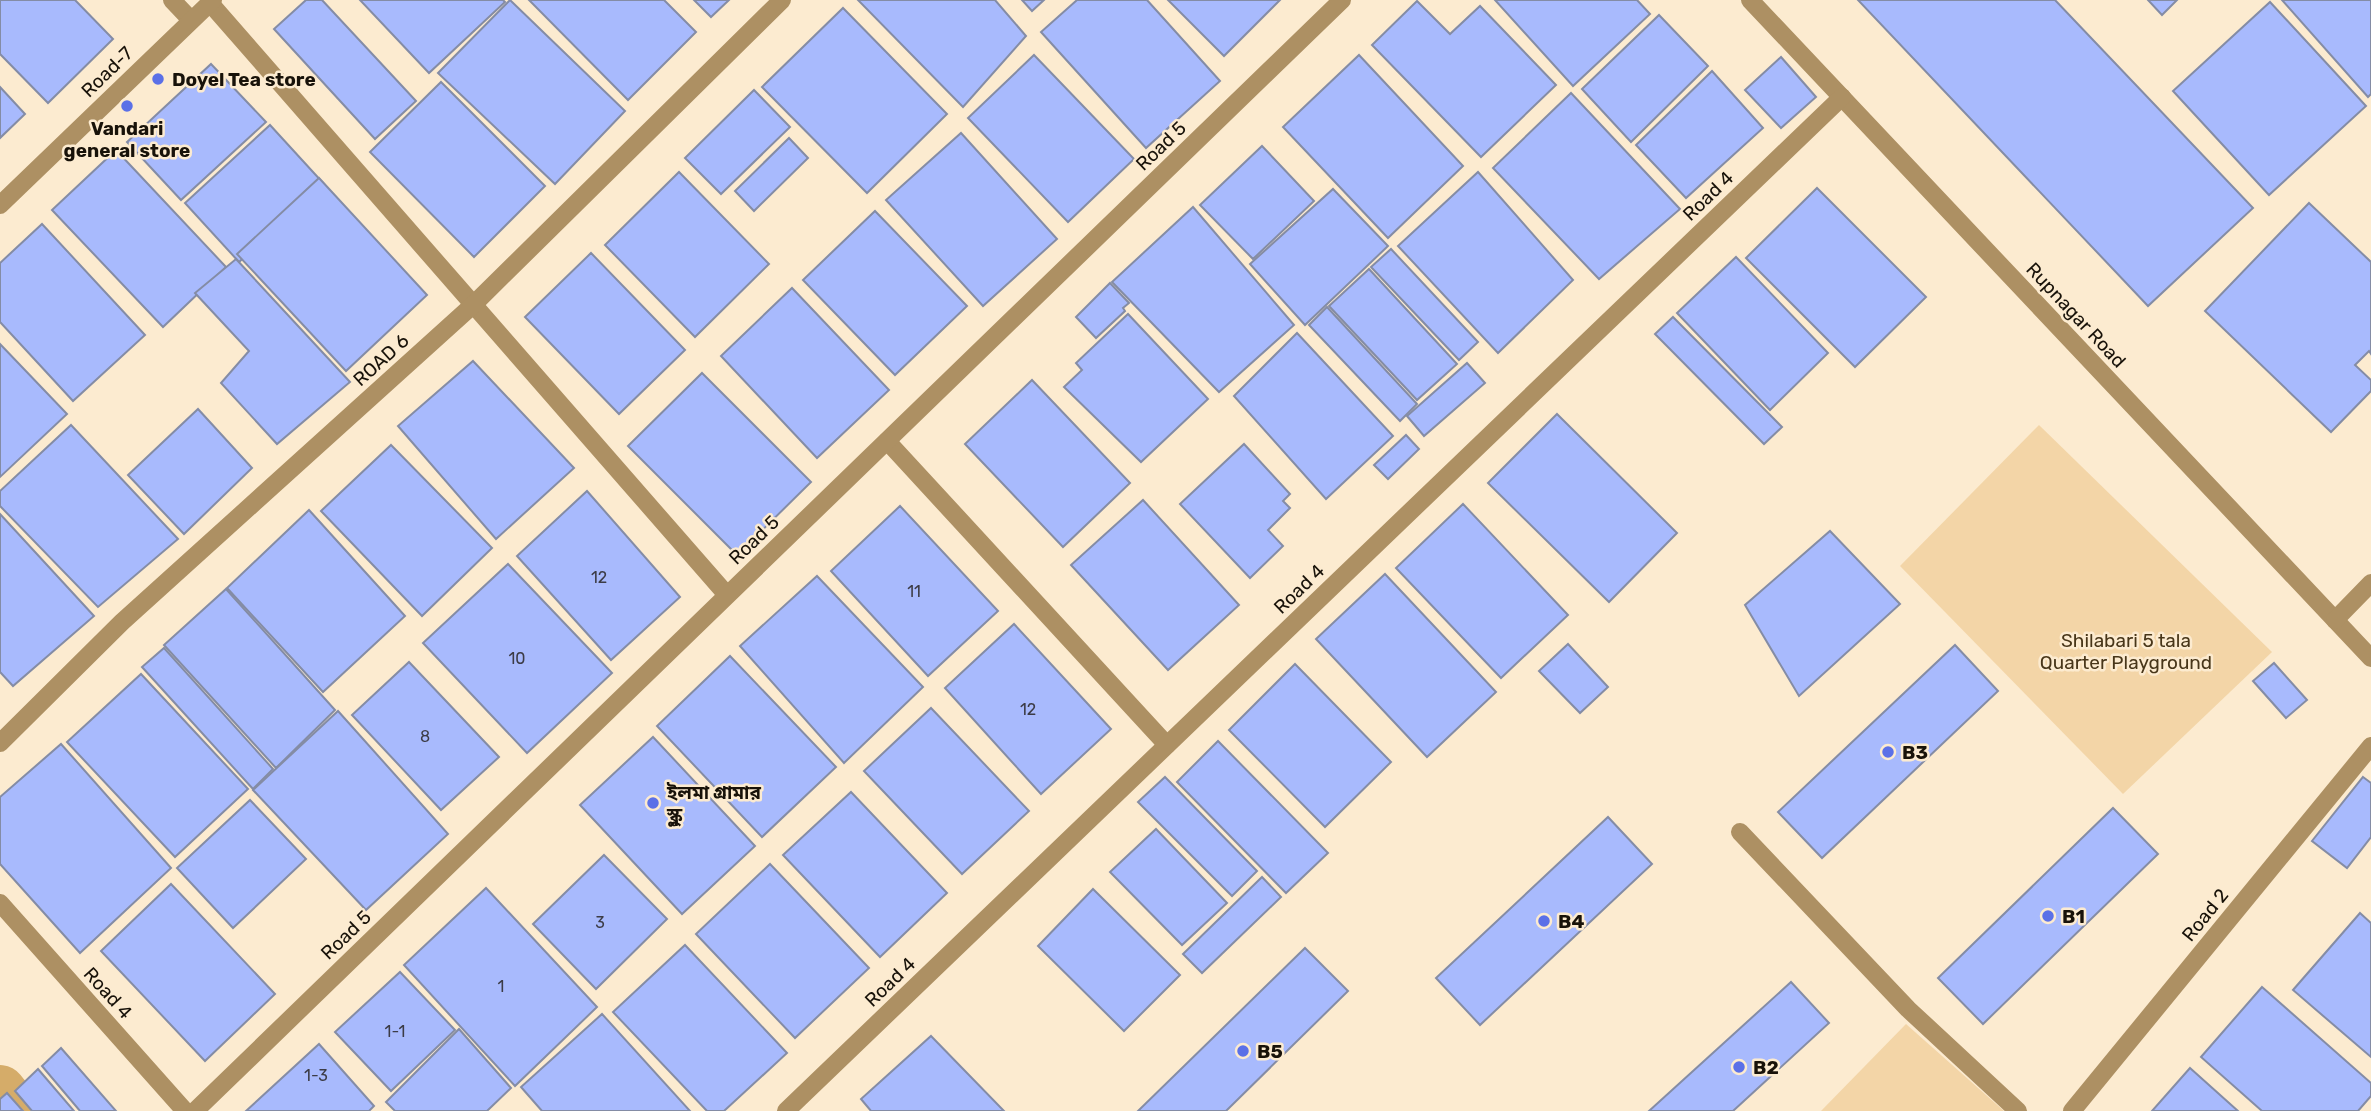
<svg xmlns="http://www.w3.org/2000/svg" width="2371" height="1111" font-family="Rubik,'Noto Sans Bengali',sans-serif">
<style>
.green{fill:#f3d5a7}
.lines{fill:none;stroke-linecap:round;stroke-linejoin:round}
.canal{stroke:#d5ac69;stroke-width:52}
.building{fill:#a8bafd;stroke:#848ca5;stroke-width:2}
.minor{stroke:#ad9063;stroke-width:18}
.poi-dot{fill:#5b70e7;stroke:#fcebd0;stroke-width:2.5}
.labels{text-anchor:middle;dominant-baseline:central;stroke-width:5;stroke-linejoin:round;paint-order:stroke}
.number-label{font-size:16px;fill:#3c3c46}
.street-label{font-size:19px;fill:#181209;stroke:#fcebd0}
.poi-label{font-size:19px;font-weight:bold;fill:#181209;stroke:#fcebd0;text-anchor:start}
.park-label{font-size:19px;fill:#483619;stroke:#fcebd0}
</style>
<rect width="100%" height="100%" fill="#fcebd0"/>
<!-- green -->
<g class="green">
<polygon points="2039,425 2272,652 2123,794 1900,566"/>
<polygon points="1906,1024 2004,1111 1821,1111"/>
</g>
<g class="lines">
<!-- canal -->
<polyline class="canal" points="0,1091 16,1111"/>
</g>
<!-- building -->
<g class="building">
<polygon points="0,0 75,0 113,39 48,103 0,54"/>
<polygon points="306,0 322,0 416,101 375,139 274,29"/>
<polygon points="360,0 503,0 505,2 429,73"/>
<polygon points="510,0 625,111 555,184 438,73"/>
<polygon points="529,0 664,0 696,32 628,100"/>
<polygon points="694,0 729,0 711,17"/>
<polygon points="858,0 995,0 1026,36 963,107"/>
<polygon points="1022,0 1044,0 1032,11"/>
<polygon points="1077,0 1147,0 1220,81 1146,148 1041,32"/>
<polygon points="1168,0 1280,0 1224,56"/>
<polygon points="1495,0 1637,0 1650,14 1573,86"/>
<polygon points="1858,0 2055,0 2253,208 2148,306"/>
<polygon points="2148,0 2177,0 2162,15"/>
<polygon points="2282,0 2371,0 2371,94 2368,97"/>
<polygon points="1417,1 1450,34 1480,6 1556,85 1481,157 1372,45"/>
<polygon points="2270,2 2366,106 2269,195 2173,91"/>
<polygon points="843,8 947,114 867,193 762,87"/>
<polygon points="1659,15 1708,66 1631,142 1582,89"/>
<polygon points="1034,55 1134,159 1068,222 968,118"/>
<polygon points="1359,55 1463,166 1388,238 1283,127"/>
<polygon points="1781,57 1816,97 1781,128 1745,90"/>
<polygon points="211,64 266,122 181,200 127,142"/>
<polygon points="1712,71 1763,128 1686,198 1636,145"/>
<polygon points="441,82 545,186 474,257 370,152"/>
<polygon points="0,87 25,114 0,138"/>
<polygon points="754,90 790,127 721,194 685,158"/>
<polygon points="1571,93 1680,209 1599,279 1493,168"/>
<polygon points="270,125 324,184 239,262 185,203"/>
<polygon points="961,133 1057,239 983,306 886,200"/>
<polygon points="789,138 808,158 754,211 735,191"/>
<polygon points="1262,146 1314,201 1253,259 1200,205"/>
<polygon points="116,150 226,267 163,327 52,210"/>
<polygon points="679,172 769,264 695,337 605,245"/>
<polygon points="1478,172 1573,280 1498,353 1398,246"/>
<polygon points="319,178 427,295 346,371 237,254"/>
<polygon points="1817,188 1926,297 1855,367 1746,258"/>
<polygon points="1333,189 1388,246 1305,325 1250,264"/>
<polygon points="2309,203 2371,262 2371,354 2369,351 2355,365 2371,380 2371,391 2331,432 2205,311"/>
<polygon points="1193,207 1294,325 1219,392 1112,282"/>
<polygon points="875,211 967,306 895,375 803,280"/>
<polygon points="42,224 145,335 73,401 0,322 0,263"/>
<polygon points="1391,249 1478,342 1459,360 1371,267"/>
<polygon points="591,253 685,350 619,414 525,317"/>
<polygon points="1736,257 1828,353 1770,410 1677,313"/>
<polygon points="236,259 350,382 277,444 221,383 249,351 195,293"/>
<polygon points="1369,269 1457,364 1417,400 1329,306"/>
<polygon points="1110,283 1129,303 1123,308 1125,311 1096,338 1076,317"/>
<polygon points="792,288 889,390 817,458 721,356"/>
<polygon points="1327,307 1417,404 1400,421 1309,325"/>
<polygon points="1128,314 1208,399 1141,462 1064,387 1082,370 1076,363"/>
<polygon points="1673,317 1782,427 1764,444 1655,334"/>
<polygon points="1297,333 1393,436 1326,499 1234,396"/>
<polygon points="0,344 67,414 0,477"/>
<polygon points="473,361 574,468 496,539 398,426"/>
<polygon points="1467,363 1485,383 1424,436 1407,416"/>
<polygon points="702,373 811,482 737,555 628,446"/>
<polygon points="1032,380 1130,483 1063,547 965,444"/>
<polygon points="198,409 252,468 184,534 128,475"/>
<polygon points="1557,414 1677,533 1609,602 1488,483"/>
<polygon points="71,425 178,539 98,607 0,506 0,491"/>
<polygon points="1406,435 1419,449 1388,479 1374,465"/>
<polygon points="1244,444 1290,494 1283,501 1290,508 1268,530 1283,546 1250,578 1180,504"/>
<polygon points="391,445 492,548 422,616 321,511"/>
<polygon points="587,491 680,597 611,660 517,556"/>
<polygon points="1143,500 1239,605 1168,670 1071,565"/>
<polygon points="1463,504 1568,615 1501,678 1396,568"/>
<polygon points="900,506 998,611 928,676 831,571"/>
<polygon points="309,510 405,616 323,692 227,588"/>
<polygon points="0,514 94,616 13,686 0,672"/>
<polygon points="1830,531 1900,604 1799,696 1745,605"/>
<polygon points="508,564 612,673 527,753 423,643"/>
<polygon points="1385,574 1496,692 1427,757 1316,639"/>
<polygon points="817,576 923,687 844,763 740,646"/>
<polygon points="226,589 335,710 276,768 164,645"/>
<polygon points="1014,624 1111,729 1041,794 945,688"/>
<polygon points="1568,644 1608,687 1580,713 1539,671"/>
<polygon points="1955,645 1998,691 1822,858 1778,812"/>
<polygon points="164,648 273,769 253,789 142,667"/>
<polygon points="730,656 836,767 762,837 657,726"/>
<polygon points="409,662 499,757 441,810 352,715"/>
<polygon points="2274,663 2307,700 2286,718 2253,681"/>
<polygon points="1295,664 1391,762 1325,827 1229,730"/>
<polygon points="141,674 248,789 175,857 67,742"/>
<polygon points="931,708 1029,811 962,874 864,771"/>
<polygon points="338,711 448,834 366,910 253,790"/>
<polygon points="653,737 755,846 682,914 580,805"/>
<polygon points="1218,741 1328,853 1286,893 1177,782"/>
<polygon points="61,744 171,868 80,953 0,864 0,797"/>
<polygon points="1165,777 1257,871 1232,896 1138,802"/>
<polygon points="2363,777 2371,783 2371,837 2347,868 2312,841"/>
<polygon points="851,792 947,893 880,957 783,855"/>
<polygon points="250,800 306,859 233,928 177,868"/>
<polygon points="2113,808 2158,854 1983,1024 1938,978"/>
<polygon points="1608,817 1652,864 1480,1025 1436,978"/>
<polygon points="1156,829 1227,903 1182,945 1110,872"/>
<polygon points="604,855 667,919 596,989 533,924"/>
<polygon points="770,864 869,968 795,1038 696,934"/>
<polygon points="1262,877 1281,897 1202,973 1183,954"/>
<polygon points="171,884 275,994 205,1061 101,951"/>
<polygon points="486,888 597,1007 515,1086 404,965"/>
<polygon points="1093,889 1180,975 1124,1031 1038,946"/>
<polygon points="2360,913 2371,923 2371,1057 2293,990"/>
<polygon points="685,945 787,1053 724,1111 707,1111 613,1012"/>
<polygon points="1305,948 1348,991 1226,1111 1138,1111"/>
<polygon points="400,972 455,1030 391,1091 335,1032"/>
<polygon points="1791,982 1829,1023 1733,1111 1649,1111"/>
<polygon points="2262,987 2371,1083 2371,1096 2358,1111 2262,1111 2201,1057"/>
<polygon points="602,1014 690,1111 542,1111 521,1087"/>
<polygon points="459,1029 511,1088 487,1111 395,1111 386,1102"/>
<polygon points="931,1036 1004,1111 871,1111 861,1099"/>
<polygon points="319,1044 374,1106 369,1111 246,1111"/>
<polygon points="61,1048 116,1111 80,1111 42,1066"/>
<polygon points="2190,1068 2238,1111 2152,1111"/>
<polygon points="38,1069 74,1111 32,1111 15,1091"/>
<polygon points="7,1093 23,1111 0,1111 0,1099"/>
</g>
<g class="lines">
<!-- minor -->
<g class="minor">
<polyline points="172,0 191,20"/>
<polyline points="1750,0 2371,658"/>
<polyline points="210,3 727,595"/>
<polyline points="0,205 213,0"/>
<polyline points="887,441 1167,745"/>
<polyline points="2335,620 2371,583"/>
<polyline points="0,743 122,622 474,304 782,0"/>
<polyline points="1740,832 1908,1009 2018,1111"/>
<polyline points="0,903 185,1111"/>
<polyline points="195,1111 1342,0"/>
<polyline points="786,1111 1842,97"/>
<polyline points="2072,1111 2371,746"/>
</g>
</g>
<!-- markers -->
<g class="poi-dot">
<circle cx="158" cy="79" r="7"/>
<circle cx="127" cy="106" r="7"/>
<circle cx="1888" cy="752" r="7"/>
<circle cx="653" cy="803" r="7"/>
<circle cx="2048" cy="916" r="7"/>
<circle cx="1544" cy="921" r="7"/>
<circle cx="1243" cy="1051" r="7"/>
<circle cx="1739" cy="1067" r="7"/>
</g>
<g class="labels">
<!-- number labels -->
<g class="number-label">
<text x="599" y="577">12</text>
<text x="914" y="591">11</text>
<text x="517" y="658">10</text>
<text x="1028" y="709">12</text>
<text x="425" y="736">8</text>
<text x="600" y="922">3</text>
<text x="501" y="986">1</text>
<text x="395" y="1031">1-1</text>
<text x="316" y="1075">1-3</text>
</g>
<!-- street labels -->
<g class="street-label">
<text transform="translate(107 72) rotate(-44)">Road-7</text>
<text transform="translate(1161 146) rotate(-44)">Road 5</text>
<text transform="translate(1708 196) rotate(-44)">Road 4</text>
<text transform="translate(2076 315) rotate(47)">Rupnagar Road</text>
<text transform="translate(381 360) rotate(-42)">ROAD 6</text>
<text transform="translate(754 540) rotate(-44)">Road 5</text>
<text transform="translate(1299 589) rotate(-44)">Road 4</text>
<text transform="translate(2205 915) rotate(-51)">Road 2</text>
<text transform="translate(346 935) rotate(-44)">Road 5</text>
<text transform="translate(890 982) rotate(-44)">Road 4</text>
<text transform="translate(108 993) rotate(48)">Road 4</text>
</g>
<!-- poi labels -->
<g class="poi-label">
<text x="172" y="79">Doyel Tea store</text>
<text x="127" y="128" text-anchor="middle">Vandari<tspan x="127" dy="22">general store</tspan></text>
<text x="1902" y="752">B3</text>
<text x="667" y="792">ইলমা গ্রামার<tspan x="667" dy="22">স্কুল</tspan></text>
<text x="2062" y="916">B1</text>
<text x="1558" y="921">B4</text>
<text x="1257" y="1051">B5</text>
<text x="1753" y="1067">B2</text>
</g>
<!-- park labels -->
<g class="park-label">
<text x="2126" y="640">Shilabari 5 tala<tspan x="2126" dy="22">Quarter Playground</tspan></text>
</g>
</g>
</svg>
